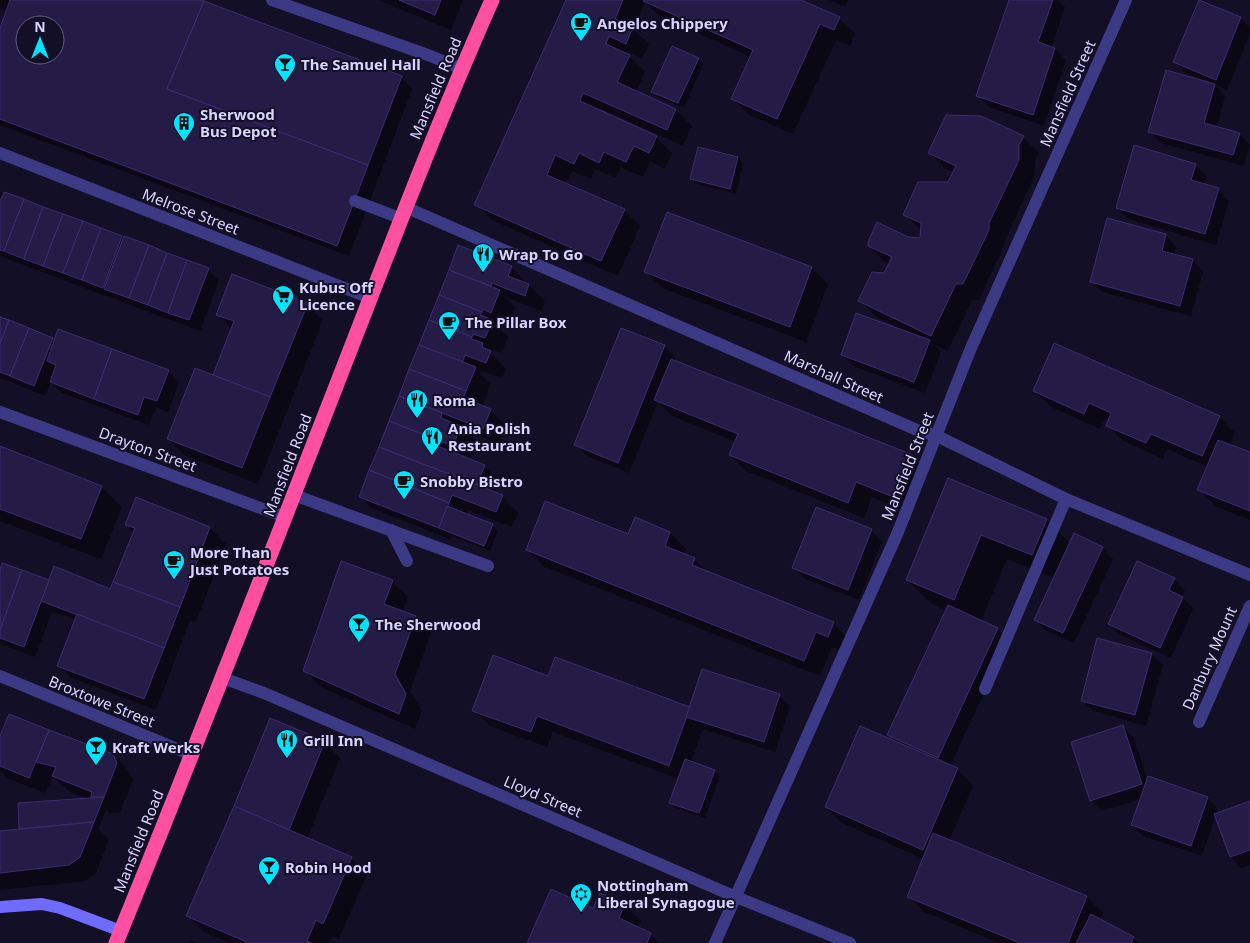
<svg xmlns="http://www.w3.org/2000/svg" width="1250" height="943" font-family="'Noto Sans',sans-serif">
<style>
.shadow{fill:#0007;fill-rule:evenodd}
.building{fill:#241b47;stroke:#3b2d73;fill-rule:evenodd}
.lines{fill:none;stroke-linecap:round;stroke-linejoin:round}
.lane{stroke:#3d3a85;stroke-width:12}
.street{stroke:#3d3a85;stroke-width:12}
.secondary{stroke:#6f6bff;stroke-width:12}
.highway{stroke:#ff4fa3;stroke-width:15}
.labels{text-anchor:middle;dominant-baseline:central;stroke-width:4;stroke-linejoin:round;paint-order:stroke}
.poi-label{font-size:15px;font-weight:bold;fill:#d9d4ff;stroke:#130f26;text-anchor:start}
.street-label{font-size:15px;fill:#d9d4ff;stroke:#130f26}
</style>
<rect width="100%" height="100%" fill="#130f26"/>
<!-- shadow -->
<g class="shadow">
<path d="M 0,0 L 196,0 L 401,77 L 412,89 L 349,256 L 0,125 L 0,31 L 7,12 L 0,9 ZM 25,25 L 55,25 L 55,55 L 25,55 Z"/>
<polygon points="378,0 463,0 451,30"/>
<polygon points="568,0 798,0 839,18 855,34 850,46 836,40 793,134 749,115 733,99 751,57 661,17 649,6 645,3 633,29 649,44 642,59 626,51 624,54 629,56 645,72 636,92 676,110 692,126 683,146 599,108 598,111 656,137 672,153 665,169 650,161 643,177 620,167 616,178 595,169 591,179 572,171 565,185 624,210 640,226 618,276 492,220 476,204"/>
<polygon points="829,0 848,0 845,7"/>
<polygon points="1011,0 1058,0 1065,7 1051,48 1055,49 1066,60 1044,126 989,107 978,96"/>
<polygon points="1200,1 1241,18 1250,28 1250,34 1227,90 1214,84 1225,96 1217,127 1239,134 1250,145 1244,166 1161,143 1150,132 1202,81 1203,80 1186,73 1175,62"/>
<polygon points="698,59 703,64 684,108 658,97 653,91"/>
<polygon points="1023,137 1039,153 1035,162 1034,177 1005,240 1004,246 979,300 972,300 948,351 933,344 941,352 925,393 853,366 842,355 898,327 876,317 860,300 885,274 890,264 885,262 869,246 908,238 921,239 922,231 904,214 948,184 954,172 945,169 929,152"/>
<polygon points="699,149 738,158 743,164 736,194 697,184 691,179"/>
<polygon points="1195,165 1207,176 1204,185 1218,189 1229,201 1216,245 1128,219 1117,208"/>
<polygon points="0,192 208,269 219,280 200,331 117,300 114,297 114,299 0,256"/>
<polygon points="1165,235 1176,247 1174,255 1192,260 1203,272 1191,316 1102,292 1091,281"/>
<path d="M 459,246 L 511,267 L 545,301 L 541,311 L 505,297 L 515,307 L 507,328 L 499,324 L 498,326 L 508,337 L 502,353 L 485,348 L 506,369 L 502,378 L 481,371 L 480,374 L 491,384 L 482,407 L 490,410 L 506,426 L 499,444 L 465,431 L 477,443 L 470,461 L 484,466 L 500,482 L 495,494 L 502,496 L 518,513 L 512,527 L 468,510 L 466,515 L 492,525 L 498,531 L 490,551 L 451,536 L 450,539 L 371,508 L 360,496 ZM 445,497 L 461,513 L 455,510 L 444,499 Z"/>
<polygon points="812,268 828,284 806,342 662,288 646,272"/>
<polygon points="307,304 323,320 258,484 184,455 168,439 213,377 232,329 218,314"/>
<polygon points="0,318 52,339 55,342 168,371 179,382 168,412 156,407 149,425 62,393 51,382 45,396 0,378"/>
<polygon points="622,329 665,347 676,358 674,361 912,456 928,472 912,513 872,497 864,518 746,471 730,455 736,442 672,416 658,402 629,473 587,456 575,444"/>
<polygon points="1034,391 1219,417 1235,433 1230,445 1250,454 1250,520 1215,506 1199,490 1208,467 1167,449 1163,459 1123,441 1107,425 1109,420 1105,419 1100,429 1051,407"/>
<polygon points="0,447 102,487 122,507 101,559 0,521"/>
<polygon points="948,480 1047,520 1070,544 1102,548 1113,559 1074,643 1046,631 1035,619 1054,578 1007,559 981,621 998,629 1009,640 950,766 957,769 973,786 949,841 1087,897 1103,913 1100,920 1133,938 1139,943 999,943 924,912 908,896 924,859 842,823 826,807 898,744 889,735 946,611 933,605 907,580"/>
<polygon points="136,499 210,528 226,544 196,622 190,620 156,710 70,677 59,666 76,620 52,612 35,657 0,644 0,564 50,582 111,590 134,533 126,525"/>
<polygon points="635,519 670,533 686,549 683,555 694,559 708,573 833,623 849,640 844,652 832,647 820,676 543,566 527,550 628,536"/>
<polygon points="871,530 882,541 859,600 805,579 793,568"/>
<polygon points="1174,579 1185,590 1182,597 1193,609 1171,658 1120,635 1109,624"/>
<polygon points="392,581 408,597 403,612 415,617 431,633 410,691 422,711 415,729 321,687 305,671"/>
<polygon points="1151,654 1163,665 1146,726 1093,711 1082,700"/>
<polygon points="549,677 690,709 779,695 790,706 775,752 703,729 691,762 715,771 720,776 705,818 676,808 670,802 679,779 553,732 547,747 490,726 473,710"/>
<polygon points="9,716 113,755 129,771 133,780 120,812 109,813 106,810 98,829 109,839 96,873 86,881 0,890 0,832 22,830 21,828 88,799 70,792 56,779 52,778 45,793 7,778 0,770 0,739"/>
<polygon points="1123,726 1134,738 1148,781 1207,798 1218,810 1216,815 1250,803 1250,865 1242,868 1231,857 1216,815 1202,856 1143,836 1132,825 1141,799 1102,811 1091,800"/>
<polygon points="324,742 340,758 307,839 351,858 367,874 339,939 332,936 329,943 229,943 204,932 188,916"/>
<polygon points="624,905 641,921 637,928 650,934 659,943 528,943 594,910"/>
<polygon points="190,940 197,943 188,943"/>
</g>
<!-- building -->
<g class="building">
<path d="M 10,0 L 200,0 L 204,1 L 167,89 L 368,165 L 337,246 L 0,119 L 0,28 ZM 25,25 L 55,25 L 55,55 L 25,55 Z"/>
<polygon points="399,0 441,0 435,15"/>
<polygon points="566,0 623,0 615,19 633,27 626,44 609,36 606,44 630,55 617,82 676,109 667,130 583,93 580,101 657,136 649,153 634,146 626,162 604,152 599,163 579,153 574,164 555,155 547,175 625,209 601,261 474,205"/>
<polygon points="644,0 801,0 840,17 834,30 820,24 777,119 731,99 753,50 643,1"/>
<polygon points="1009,0 1053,0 1038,42 1055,48 1033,115 976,96"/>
<polygon points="1199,0 1241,17 1216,80 1173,62"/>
<polygon points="204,1 402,76 368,165 167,89"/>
<polygon points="672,46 699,58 678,103 651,92"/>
<polygon points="1166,70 1215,84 1204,123 1240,133 1233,155 1148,132"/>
<polygon points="946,115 981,116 1024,136 1019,145 1019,160 989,223 989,230 963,284 956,284 931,336 858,301 872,272 884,273 892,257 868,246 868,242 877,222 908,237 920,238 921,223 903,215 918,182 948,182 956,166 928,153"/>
<polygon points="1134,145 1196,164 1191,180 1219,188 1205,234 1116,208"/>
<polygon points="698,147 738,157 730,189 690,179"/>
<polygon points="4,192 24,199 4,251 0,250 0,201"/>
<polygon points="24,199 43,207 24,259 4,251"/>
<polygon points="43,207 63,214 43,266 24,259"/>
<polygon points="667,212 812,267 790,327 644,272"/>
<polygon points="63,214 83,221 63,273 43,266"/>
<polygon points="1107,218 1166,234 1162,251 1193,259 1180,306 1090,282"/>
<polygon points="83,221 101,228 82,280 63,273"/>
<polygon points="101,228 122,236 103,288 82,280"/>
<polygon points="124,236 149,245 129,298 104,289"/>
<polygon points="149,245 167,253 148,305 129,298"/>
<polygon points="458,245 512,266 508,276 529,284 525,296 492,283 491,286 449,270"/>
<polygon points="167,253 187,260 168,313 148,305"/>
<polygon points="187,260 209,268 189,320 168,313"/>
<polygon points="449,270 500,290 491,313 483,309 482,312 439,295"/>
<polygon points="232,274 308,303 270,397 213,375 234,321 216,315"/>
<polygon points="439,295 482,312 480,315 493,320 485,338 473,334 472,337 429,320"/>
<polygon points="856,313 930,340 914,382 841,355"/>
<polygon points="0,317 9,320 0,344"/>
<polygon points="9,320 29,328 10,376 0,372 0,344"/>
<polygon points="429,320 472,337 471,339 483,343 482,347 491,351 486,363 465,355 462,363 419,345"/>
<polygon points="29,328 53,338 34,386 10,376"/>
<polygon points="621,328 665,345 618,463 574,445"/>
<polygon points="58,329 112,349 94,399 50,382 56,365 47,361"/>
<polygon points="1054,343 1220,416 1202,456 1151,434 1146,443 1106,426 1111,413 1089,403 1084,414 1033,391"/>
<polygon points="419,345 476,367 466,391 409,369"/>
<polygon points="112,349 169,370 157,401 144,397 138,415 94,399"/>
<polygon points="671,359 913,455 896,498 856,482 848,503 729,455 738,434 654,400"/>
<polygon points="195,368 270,397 242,468 167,439"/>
<polygon points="409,369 466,391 463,398 491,409 483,429 399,396"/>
<polygon points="399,396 442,413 441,418 461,426 453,446 389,421"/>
<polygon points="389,421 432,438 430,443 485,465 477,485 379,447"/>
<polygon points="1218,440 1250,452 1250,511 1197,490"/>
<polygon points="0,446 102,486 81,539 0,509"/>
<polygon points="379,447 503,495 496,512 452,495 449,503 369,470"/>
<polygon points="369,470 449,503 439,528 359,497"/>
<polygon points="948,478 1047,519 1032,555 981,535 954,600 906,580"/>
<polygon points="136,497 210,527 180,607 113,582 135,528 125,525"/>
<polygon points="545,501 628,534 635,517 670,532 665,546 695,558 692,565 834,622 828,637 816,632 804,661 526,550"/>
<polygon points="447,506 493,524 484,546 439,528"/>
<polygon points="816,507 872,529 848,590 792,568"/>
<polygon points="1074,533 1103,547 1063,633 1034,620"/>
<polygon points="341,561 393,580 384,604 416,616 395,674 406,694 399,714 303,671"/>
<polygon points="1137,561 1175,578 1169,590 1183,597 1160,648 1108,624"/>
<polygon points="2,563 22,570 0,630 0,570"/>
<polygon points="54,566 110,589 113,582 180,607 164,648 41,601"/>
<polygon points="22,570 49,580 24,647 0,638 0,630"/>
<polygon points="948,605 998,628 938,758 887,735"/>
<polygon points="77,614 164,648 144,699 57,666"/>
<polygon points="1097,638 1152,653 1135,715 1081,701"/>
<polygon points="493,655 548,676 555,657 690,707 669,766 537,716 531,732 472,711"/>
<polygon points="702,669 780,694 764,742 686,717"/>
<polygon points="9,714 49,730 29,778 0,766 0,736"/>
<polygon points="270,718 325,741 289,830 234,806"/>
<polygon points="1123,725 1142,784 1090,801 1071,742"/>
<polygon points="860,726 958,768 923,850 825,807"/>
<polygon points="49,730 113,754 117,763 104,797 91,797 92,792 52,776 56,767 36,762"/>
<polygon points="685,759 715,770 699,813 669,803"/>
<polygon points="1148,776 1208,797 1191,846 1131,825"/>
<polygon points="104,797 94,822 19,829 18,803"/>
<polygon points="1250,801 1250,850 1230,857 1214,814"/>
<polygon points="234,806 352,857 323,924 316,920 307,941 312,943 249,943 186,916"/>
<polygon points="94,822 80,857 69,865 0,873 0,831"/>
<polygon points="933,833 1087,896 1068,943 1020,943 907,897"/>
<polygon points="551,889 593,908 600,893 625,904 619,918 651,933 647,943 527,943"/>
<polygon points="1091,914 1134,937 1131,943 1076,943"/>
</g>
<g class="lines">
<!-- lane -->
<g class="lane">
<polyline points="355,201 400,218"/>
<polyline points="294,495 488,566"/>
<polyline points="391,530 407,561"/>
<polyline points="985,689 1066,499"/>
</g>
<!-- street -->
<g class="street">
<polyline points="272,0 428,55 462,69"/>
<polyline points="0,153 370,298"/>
<polyline points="405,207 917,430 937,436 1066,499 1250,575"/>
<polyline points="0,412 285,517"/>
<polyline points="0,676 192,755"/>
<polyline points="223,678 264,693 736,897 850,943"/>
<polyline points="1199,722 1250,606"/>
<polyline points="715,943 898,532 971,348 1126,0"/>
</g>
<!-- secondary -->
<polyline class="secondary" points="0,907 42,904 60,908 121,931"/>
<!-- highway -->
<path class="highway" d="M 116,943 C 188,767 257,589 326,412 C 380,274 432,135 492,0"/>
</g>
<!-- icons -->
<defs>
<g id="cafe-pin" transform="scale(1.125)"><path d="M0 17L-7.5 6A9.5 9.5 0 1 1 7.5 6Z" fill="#00e5ff" stroke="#130f26"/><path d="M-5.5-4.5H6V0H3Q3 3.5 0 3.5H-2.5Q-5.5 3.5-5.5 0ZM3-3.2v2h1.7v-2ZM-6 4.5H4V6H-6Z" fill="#111"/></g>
<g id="bar-pin" transform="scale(1.125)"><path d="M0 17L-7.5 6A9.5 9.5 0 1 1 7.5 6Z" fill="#00e5ff" stroke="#130f26"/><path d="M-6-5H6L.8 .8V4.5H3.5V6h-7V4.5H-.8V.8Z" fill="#111"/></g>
<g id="building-pin" transform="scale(1.125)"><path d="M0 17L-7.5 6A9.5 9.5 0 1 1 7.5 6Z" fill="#00e5ff" stroke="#130f26"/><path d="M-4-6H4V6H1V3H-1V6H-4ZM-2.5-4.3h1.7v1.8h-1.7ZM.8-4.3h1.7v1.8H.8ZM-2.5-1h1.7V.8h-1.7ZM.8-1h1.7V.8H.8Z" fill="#111"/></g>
<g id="restaurant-pin" transform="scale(1.125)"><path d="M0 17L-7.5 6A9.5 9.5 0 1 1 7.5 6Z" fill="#00e5ff" stroke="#130f26"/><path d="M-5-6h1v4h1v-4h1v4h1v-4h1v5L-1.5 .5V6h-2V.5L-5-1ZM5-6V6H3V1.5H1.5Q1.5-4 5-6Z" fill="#111"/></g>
<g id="supermarket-pin" transform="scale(1.125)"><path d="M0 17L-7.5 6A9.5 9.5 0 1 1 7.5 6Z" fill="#00e5ff" stroke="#130f26"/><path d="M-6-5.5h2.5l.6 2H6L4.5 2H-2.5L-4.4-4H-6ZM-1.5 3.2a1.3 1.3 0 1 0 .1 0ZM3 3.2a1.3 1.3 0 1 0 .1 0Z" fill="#111"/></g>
<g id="synagogue-pin" transform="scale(1.125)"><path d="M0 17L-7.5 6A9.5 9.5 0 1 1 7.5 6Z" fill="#00e5ff" stroke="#130f26"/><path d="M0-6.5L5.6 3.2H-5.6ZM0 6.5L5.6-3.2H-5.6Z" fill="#111"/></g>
</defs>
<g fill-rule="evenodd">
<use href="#cafe-pin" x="581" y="23"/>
<use href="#bar-pin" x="285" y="64"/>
<use href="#building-pin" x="184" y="123"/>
<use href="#restaurant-pin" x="483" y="254"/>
<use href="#supermarket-pin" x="283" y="296"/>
<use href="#cafe-pin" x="449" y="322"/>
<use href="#restaurant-pin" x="417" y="400"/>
<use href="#restaurant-pin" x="432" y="437"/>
<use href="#cafe-pin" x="404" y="481"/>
<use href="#cafe-pin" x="174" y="561"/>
<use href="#bar-pin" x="359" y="624"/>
<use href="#restaurant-pin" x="287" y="740"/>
<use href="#bar-pin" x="96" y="747"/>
<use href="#bar-pin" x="269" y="867"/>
<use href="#synagogue-pin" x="581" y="894"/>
</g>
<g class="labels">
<!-- poi labels -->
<g class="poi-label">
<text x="597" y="23">Angelos Chippery</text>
<text x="301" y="64">The Samuel Hall</text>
<text x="200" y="114">Sherwood<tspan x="200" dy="17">Bus Depot</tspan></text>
<text x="499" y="254">Wrap To Go</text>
<text x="299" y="287">Kubus Off<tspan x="299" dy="17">Licence</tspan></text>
<text x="465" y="322">The Pillar Box</text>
<text x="433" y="400">Roma</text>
<text x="448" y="428">Ania Polish<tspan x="448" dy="17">Restaurant</tspan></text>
<text x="420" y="481">Snobby Bistro</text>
<text x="190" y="552">More Than<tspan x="190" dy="17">Just Potatoes</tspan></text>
<text x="375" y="624">The Sherwood</text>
<text x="303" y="740">Grill Inn</text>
<text x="112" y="747">Kraft Werks</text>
<text x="285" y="867">Robin Hood</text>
<text x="597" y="885">Nottingham<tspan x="597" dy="17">Liberal Synagogue</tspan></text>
</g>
<!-- street labels -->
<g class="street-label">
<text transform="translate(435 88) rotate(-67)">Mansfield Road</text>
<text transform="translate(1067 93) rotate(-66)">Mansfield Street</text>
<text transform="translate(191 211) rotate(21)">Melrose Street</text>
<text transform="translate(834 376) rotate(24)">Marshall Street</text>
<text transform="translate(148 449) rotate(20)">Drayton Street</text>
<text transform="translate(287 465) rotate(-69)">Mansfield Road</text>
<text transform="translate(907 466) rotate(-68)">Mansfield Street</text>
<text transform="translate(1209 658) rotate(-66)">Danbury Mount</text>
<text transform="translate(102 701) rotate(22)">Broxtowe Street</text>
<text transform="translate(543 796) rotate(23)">Lloyd Street</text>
<text transform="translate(138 841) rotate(-68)">Mansfield Road</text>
</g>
</g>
<!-- north arrow -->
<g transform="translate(40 40)"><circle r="24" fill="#130f26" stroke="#625e7d"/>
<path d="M0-4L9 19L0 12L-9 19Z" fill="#00e5ff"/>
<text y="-8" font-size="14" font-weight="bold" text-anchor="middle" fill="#d9d4ff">N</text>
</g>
</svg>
